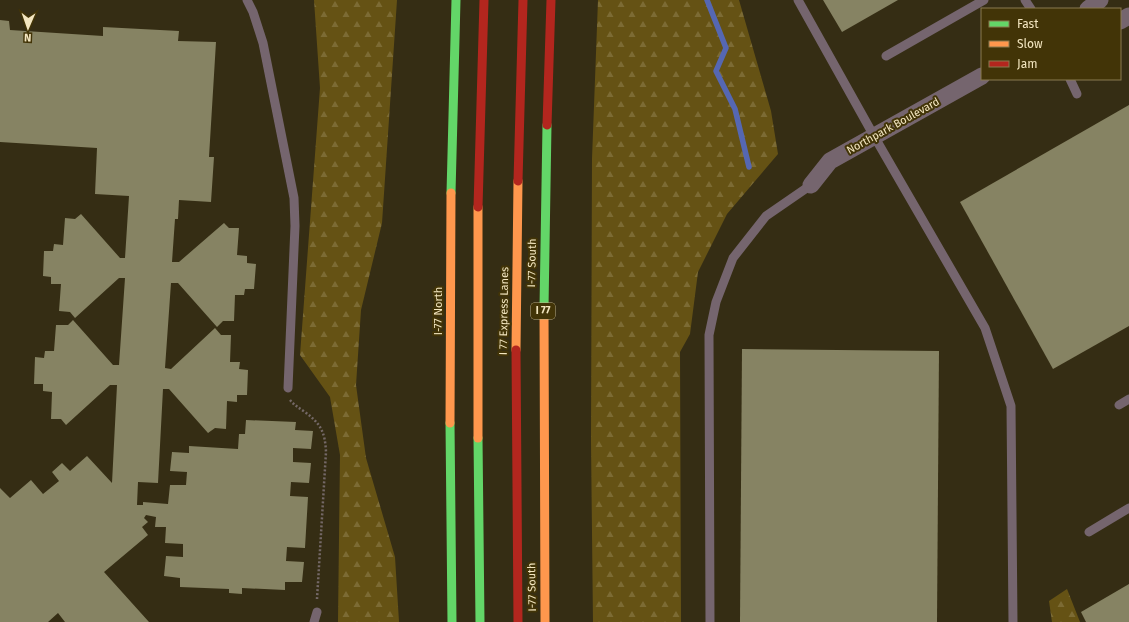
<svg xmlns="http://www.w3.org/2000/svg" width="1129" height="622" font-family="'Fira Sans',sans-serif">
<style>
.forest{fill:url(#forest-firs)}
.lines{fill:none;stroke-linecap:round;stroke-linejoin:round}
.stream{stroke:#5567b2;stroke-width:5.5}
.building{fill:#868363}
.path{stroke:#746867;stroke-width:2.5;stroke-dasharray:2 2;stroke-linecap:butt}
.lane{stroke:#75656e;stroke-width:9}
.street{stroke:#75656e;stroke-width:17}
.fast{stroke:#63d668;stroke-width:9}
.slow{stroke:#ff974d;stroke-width:9}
.jam{stroke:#b3261e;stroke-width:9}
.labels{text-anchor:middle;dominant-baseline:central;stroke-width:4;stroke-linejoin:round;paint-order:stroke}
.shield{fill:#423407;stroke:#beb188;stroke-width:1}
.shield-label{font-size:10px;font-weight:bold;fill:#f3e6c0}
.street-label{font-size:11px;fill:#f3e6c0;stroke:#423407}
</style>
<defs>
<pattern id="forest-firs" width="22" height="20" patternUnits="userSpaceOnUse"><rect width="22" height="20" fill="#655214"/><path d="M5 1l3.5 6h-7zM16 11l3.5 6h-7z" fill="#7c6b34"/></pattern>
</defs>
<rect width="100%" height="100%" fill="#352d14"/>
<!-- forest -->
<g class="forest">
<polygon points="314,0 397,0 382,223 361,310 356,385 366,458 395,557 399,622 338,622 340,455 330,397 300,355 320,88"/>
<polygon points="598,0 739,0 771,111 778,154 727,214 698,272 690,334 680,352 681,622 593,622 591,441 592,159"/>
<polygon points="1067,589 1080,622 1052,622 1049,601"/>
</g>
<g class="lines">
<!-- stream -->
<polyline class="stream" points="707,0 726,48 716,71 735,109 749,167"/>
</g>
<!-- building -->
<g class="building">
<polygon points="823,0 898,0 842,32"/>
<polygon points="0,20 9,21 10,30 103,36 103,27 179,31 178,41 216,42 209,157 214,157 211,202 179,200 178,219 175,219 172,262 179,262 224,223 229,228 239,228 237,255 247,256 247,263 256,264 254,289 245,289 244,295 235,295 234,321 223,321 217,327 178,283 171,283 165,368 171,369 215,328 221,335 231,335 230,362 240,362 239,369 248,370 247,395 237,395 237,402 227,401 226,429 215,428 208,433 169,389 163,389 158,483 138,482 137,505 143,505 143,502 168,504 170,485 186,485 187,472 170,471 172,452 189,453 189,446 238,449 239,434 245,434 246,420 296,422 295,430 313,431 311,449 293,448 293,462 311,463 309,483 291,482 290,496 308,497 305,548 287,547 286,561 304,562 302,582 285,582 285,590 242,588 242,594 229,593 229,589 180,587 180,578 164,576 166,556 183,557 183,544 165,543 166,527 155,527 156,517 146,515 144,518 148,522 142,527 148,535 104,572 149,622 65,622 58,613 48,622 0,622 0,488 10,498 31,480 43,494 59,481 52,472 62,463 70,471 87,456 112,483 117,385 110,385 66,425 61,419 51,419 52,392 43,391 43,384 34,384 35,357 44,358 45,351 54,351 56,325 68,325 73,320 113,365 119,365 125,278 119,278 75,318 70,312 59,311 61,284 51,284 51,277 43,276 44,251 53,251 54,244 63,245 65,218 75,219 81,214 120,258 125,258 129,196 95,194 97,148 0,142"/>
<polygon points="1129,105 1129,326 1053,369 960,202"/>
<polygon points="742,349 939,351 937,622 740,622"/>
<polygon points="1129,584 1129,622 1086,622 1081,612"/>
</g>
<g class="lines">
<!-- path -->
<path class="path" d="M 290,400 C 294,405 299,408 305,412 C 321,424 325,432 326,452 L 317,599"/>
<!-- lane -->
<g class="lane">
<polyline points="247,0 253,12 263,43 294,198 295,226 288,388"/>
<polyline points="798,0 874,136 985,328 1011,406 1013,622"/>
<polyline points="1025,0 1031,9"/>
<polyline points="886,56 984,0"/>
<polyline points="1070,79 1077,94"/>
<polyline points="1119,405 1129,399"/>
<polyline points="1089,532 1129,508"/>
<polyline points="314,622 317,612"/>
<polyline points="710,622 709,335 716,302 733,258 766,216 811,185"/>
</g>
<!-- street -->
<g class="street">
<polyline points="1088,9 1100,0"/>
<polyline points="1120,21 1129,16"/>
<polyline points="811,185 830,161 982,76"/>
</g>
<!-- fast -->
<g class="fast">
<polyline points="451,193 456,0"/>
<polyline points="544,308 547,125"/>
<polyline points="450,423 452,622"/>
<polyline points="478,438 480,622"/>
</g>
<!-- slow -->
<g class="slow">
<polyline points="544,308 545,622"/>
<polyline points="516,350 518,181"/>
<polyline points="450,423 451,193"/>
<polyline points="478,438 478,207"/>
</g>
<!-- jam -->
<g class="jam">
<polyline points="547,125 551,0"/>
<polyline points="518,181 523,0"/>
<polyline points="478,207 484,0"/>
<polyline points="516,350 518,622"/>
</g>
</g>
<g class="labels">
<!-- shield labels -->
<rect class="shield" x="531" y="303" width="24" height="16" rx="3"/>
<g class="shield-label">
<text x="543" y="311">I 77</text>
</g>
<!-- street labels -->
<g class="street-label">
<text transform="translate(893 126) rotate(-29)">Northpark Boulevard</text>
<text transform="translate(532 263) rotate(-89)">I-77 South</text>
<text transform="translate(438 311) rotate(-90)">I-77 North</text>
<text transform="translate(504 311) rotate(-89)">I 77 Express Lanes</text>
<text transform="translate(532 587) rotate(-91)">I-77 South</text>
</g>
</g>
<!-- legend -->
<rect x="981" y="8" width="140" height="72" fill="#423407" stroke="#897b51"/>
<rect x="989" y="21" width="20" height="6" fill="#63d668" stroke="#897b51"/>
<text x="1017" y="28" font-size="12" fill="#f3e6c0">Fast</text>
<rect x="989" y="41" width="20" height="6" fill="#ff974d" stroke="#897b51"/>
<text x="1017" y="48" font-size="12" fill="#f3e6c0">Slow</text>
<rect x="989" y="61" width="20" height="6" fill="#b3261e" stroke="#897b51"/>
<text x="1017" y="68" font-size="12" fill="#f3e6c0">Jam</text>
<!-- north arrow -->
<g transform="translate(28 28) rotate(182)" stroke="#423407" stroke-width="3" paint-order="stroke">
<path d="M0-3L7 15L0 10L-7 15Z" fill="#f3e6c0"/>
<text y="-6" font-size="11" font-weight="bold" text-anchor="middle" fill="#f3e6c0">N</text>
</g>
</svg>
